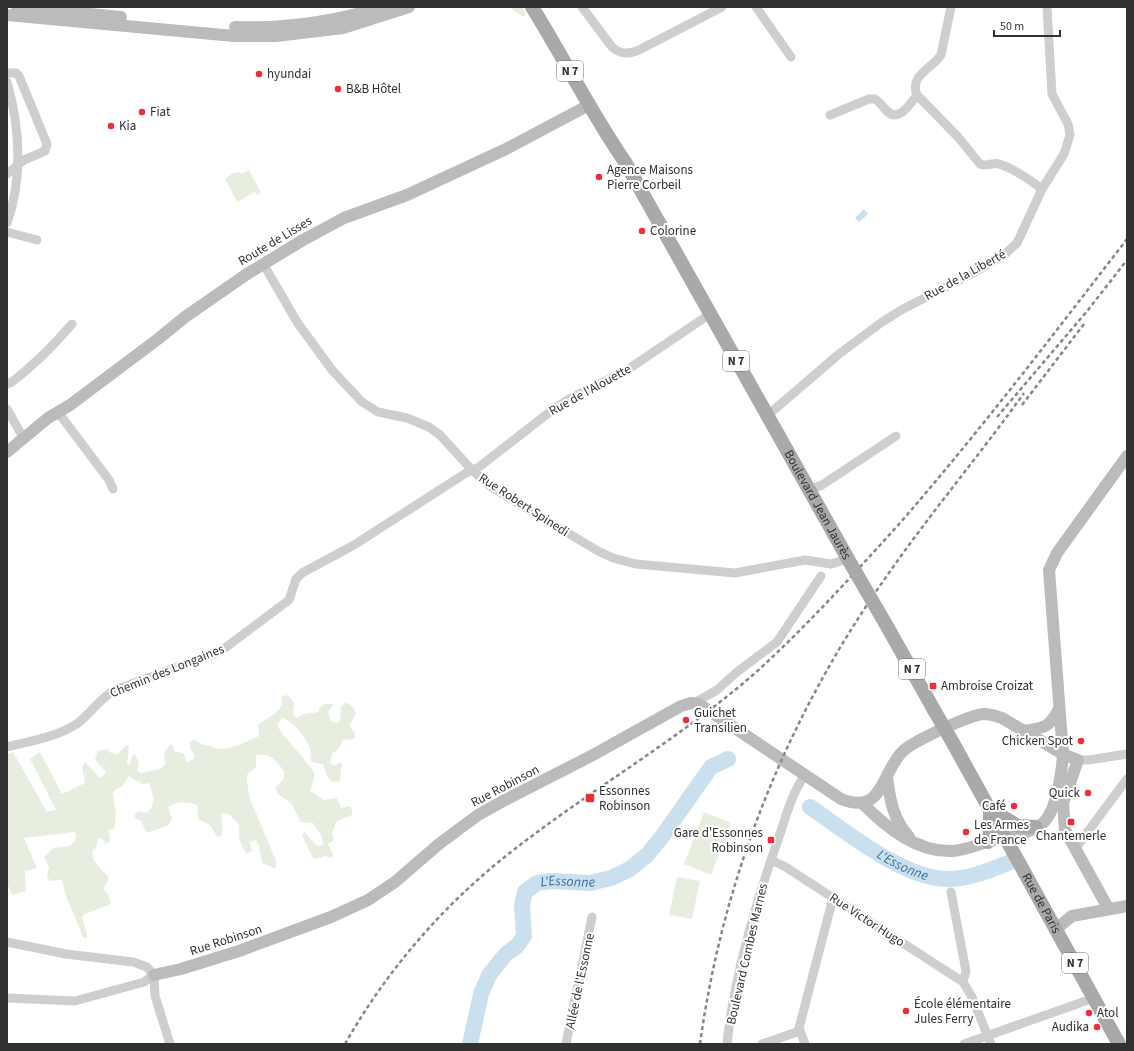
<svg xmlns="http://www.w3.org/2000/svg" width="1134" height="1051" font-family="'Source Sans 3',sans-serif">
<style>
.green{fill:#e7eedf}
.water{fill:#cae0ee}
.lines{fill:none;stroke-linecap:round;stroke-linejoin:round}
.river{stroke:#cae0ee;stroke-width:16}
.street{stroke:#cecece;stroke-width:9}
.secondary{stroke:#bbb;stroke-width:12}
.primary{stroke:#a9a9a9;stroke-width:14}
.rail{stroke:#868686;stroke-width:2.5;stroke-dasharray:4 3;stroke-linecap:butt}
.primary-bridge{stroke:#a9a9a9;stroke-width:14}
.poi-dot{fill:#ed2e3a;stroke:#fff;stroke-width:1.5}
.labels{text-anchor:middle;dominant-baseline:central;stroke-width:4;stroke-linejoin:round;paint-order:stroke}
.shield{fill:#fff;stroke:#6f6f6f;stroke-width:1}
.shield-label{font-size:12px;font-weight:bold;fill:#313131}
.poi-label{font-size:13px;fill:#313131;stroke:#fff;text-anchor:start}
.street-label{font-size:13px;fill:#313131;stroke:#fff}
.water-label{font-size:14px;font-style:italic;fill:#3a7297;stroke:#fff}
</style>
<rect width="100%" height="100%" fill="#fff"/>
<!-- green -->
<g class="green">
<polygon points="509,7 522,7 526,14 524,17"/>
<polygon points="249,170 261,193 257,195 255,192 237,202 225,179 233,173 240,172 241,174"/>
<path d="M 286,695 L 290,697 L 294,704 L 293,711 L 294,716 L 297,718 L 304,714 L 319,712 L 319,709 C 323,704 327,703 334,704 L 328,712 L 331,721 L 336,723 L 340,721 L 341,706 L 345,703 C 352,704 354,708 356,714 L 350,724 L 351,728 L 355,733 L 355,739 L 343,740 L 339,748 L 332,754 L 330,764 L 336,765 L 340,762 L 343,765 L 341,769 L 340,781 L 332,782 L 327,776 L 323,764 L 311,762 C 310,758 311,753 310,749 C 306,737 293,721 282,718 L 277,725 L 281,732 L 313,770 L 315,775 L 310,791 L 324,800 L 337,798 L 341,808 L 349,806 L 352,809 L 352,815 L 337,821 L 332,833 L 334,840 L 328,844 L 333,855 L 332,858 L 325,856 L 316,859 L 312,857 L 302,835 L 304,832 L 317,846 L 321,846 L 323,844 L 322,837 L 313,823 L 301,822 L 291,803 L 279,795 L 275,788 L 284,779 L 284,771 C 277,762 270,752 256,755 L 256,767 L 247,775 L 248,791 L 251,801 L 277,863 L 275,869 L 262,863 L 259,846 L 256,840 L 250,842 L 252,851 L 246,854 L 239,839 L 239,824 L 228,814 L 221,813 L 223,832 L 221,836 L 217,837 L 210,825 L 198,819 L 197,805 C 189,801 175,801 168,807 L 172,819 L 169,825 L 147,833 L 141,821 L 135,818 L 134,814 L 138,811 L 146,813 C 157,806 153,794 149,783 L 142,784 L 129,776 L 122,787 L 116,789 L 113,793 L 116,814 L 114,829 L 108,830 L 110,837 L 109,842 L 105,844 L 102,838 L 98,839 L 96,848 L 92,851 L 94,861 L 109,878 L 103,890 L 108,894 L 111,904 L 83,915 C 81,924 89,930 87,939 L 83,937 L 66,896 L 62,880 L 50,881 L 47,876 L 49,867 L 44,857 L 53,848 L 69,846 L 75,842 L 76,835 L 74,832 L 24,838 L 37,868 L 25,871 L 26,891 L 12,895 L 7,883 L 7,755 L 13,752 L 47,812 L 56,810 L 30,759 L 40,752 L 62,794 L 85,783 L 82,767 L 85,762 L 100,778 L 106,773 L 95,759 L 98,751 L 107,749 L 111,753 L 118,754 L 126,745 L 129,746 L 127,764 L 130,765 L 132,756 L 135,754 L 139,763 L 137,771 L 141,773 L 160,769 L 165,764 L 164,753 L 170,744 L 173,746 L 174,751 L 185,754 L 186,763 L 192,760 L 195,756 L 190,748 L 190,742 L 194,739 L 203,745 L 208,745 C 223,755 245,742 259,736 L 258,724 L 275,714 L 282,705 L 281,697 Z"/>
<polygon points="704,812 731,823 711,875 684,864"/>
<polygon points="677,877 700,881 692,919 669,915"/>
</g>
<!-- water -->
<polygon class="water" points="864,209 868,214 859,222 855,218"/>
<g class="lines">
<!-- river -->
<g class="river">
<path id="s1" d="M 810,807 C 846,831 903,879 947,879 C 969,879 988,871 1008,863"/>
<path id="s2" d="M 470,1044 L 481,994 L 489,975 L 506,954 L 517,946 L 524,936 L 522,905 L 525,892 L 537,883 L 552,881 L 590,883 L 611,878 L 630,869 L 647,855 L 661,838 L 711,767 L 728,759"/>
</g>
<!-- street -->
<g class="street">
<path d="M 582,7 L 612,47 C 621,55 629,54 639,50 L 722,7"/>
<polyline points="756,7 791,57"/>
<path d="M 951,7 L 941,55 C 932,69 909,75 917,95 L 958,137 L 980,164 C 987,167 993,162 999,164 C 1015,169 1029,179 1042,189"/>
<polyline points="7,73 16,73 19,76 47,144 45,151 24,160 7,174"/>
<path d="M 7,82 C 20,127 23,178 7,223"/>
<path d="M 830,115 L 869,99 L 875,99 C 880,102 882,106 886,110 C 898,124 910,104 917,95"/>
<polyline points="7,232 37,240"/>
<polyline points="264,265 297,322 332,370 362,402 378,412 407,418 429,427 440,435 472,470 491,487 598,551 613,558 636,564 735,573 805,560 831,564 848,559"/>
<path d="M 7,384 L 12,382 C 34,365 54,345 72,324"/>
<polyline points="7,409 24,439"/>
<polyline points="58,412 109,480 113,489"/>
<polyline points="768,415 839,354 882,322 903,309 977,271 1004,255 1017,243 1042,189 1064,154 1070,135 1068,124 1052,94 1047,7"/>
<polyline points="810,490 822,485 896,436"/>
<polyline points="694,703 717,690 737,672 777,642 821,576"/>
<path d="M 7,747 C 30,741 58,737 78,723 C 91,713 100,698 115,690 L 214,654 L 225,648 L 289,600 L 296,579 L 302,573 L 354,545 L 466,473 L 479,467 L 551,411 L 569,399 L 627,370 L 710,314"/>
<polyline points="1078,760 1089,760 1127,754"/>
<polyline points="1075,849 1127,779"/>
<polyline points="771,860 784,866 963,982 972,997 991,1044"/>
<polyline points="951,892 966,971 963,982"/>
<polyline points="7,942 66,954 133,962 147,967 154,975"/>
<polyline points="154,975 155,996 170,1044"/>
<polyline points="7,998 75,1001 144,982 154,975"/>
<polyline points="566,1044 592,917"/>
<path d="M 727,1044 C 734,975 756,902 779,837 C 786,816 792,793 805,775"/>
<polyline points="762,1044 800,1031"/>
<polyline points="805,1044 799,1028 833,898"/>
<polyline points="964,1044 1094,998"/>
</g>
<!-- secondary -->
<g class="secondary">
<polyline points="17,7 121,17"/>
<polyline points="7,15 234,36 276,36 343,28 409,7"/>
<path d="M 235,27 C 286,29 333,22 382,7"/>
<polyline points="7,452 48,418 70,405 158,339 185,317 247,274 303,240 344,218 407,195 506,149 589,105"/>
<path d="M 1023,731 C 1044,728 1049,728 1059,709"/>
<path d="M 887,777 C 890,800 893,819 909,837"/>
<path d="M 862,803 C 886,827 917,853 953,851 C 967,850 981,843 995,840 C 1010,836 1030,834 1043,823 C 1057,810 1062,772 1063,754 L 1049,570 L 1057,553 L 1127,456"/>
<polyline points="1056,929 1072,916 1127,906"/>
<path d="M 154,975 L 181,969 L 239,951 L 331,917 L 368,900 L 395,882 L 439,844 L 478,815 L 505,800 L 593,755 L 681,706 L 691,703 L 699,704 L 841,799 C 884,816 881,772 903,751 C 914,741 969,715 984,714 C 991,714 996,716 1002,718 L 1063,754 L 1078,760 L 1063,803 L 1065,830 L 1108,908"/>
</g>
<!-- primary -->
<g class="primary">
<path id="s3" d="M 532,7 C 564,58 591,113 625,162 L 848,559"/>
<polyline points="888,628 934,710"/>
<path id="s4" d="M 953,743 L 1119,1044"/>
<polyline points="993,811 1018,826 1036,827"/>
<polyline points="988,842 990,832 990,811"/>
</g>
<!-- rail -->
<g class="rail">
<polyline points="1022,405 1084,324"/>
<polyline points="997,417 1088,310 1127,260"/>
<path d="M 345,1044 C 387,970 444,904 511,852 C 590,790 678,740 754,674 C 806,627 853,575 900,523 C 980,431 1053,335 1127,239"/>
<path d="M 700,1044 C 723,877 787,718 884,580 C 928,516 979,456 1024,393"/>
</g>
<!-- primary-bridge -->
<g class="primary-bridge">
<polyline points="848,559 888,628"/>
<polyline points="934,710 953,743"/>
</g>
</g>
<!-- markers -->
<g class="poi-dot">
<circle cx="259" cy="74" r="4"/>
<circle cx="338" cy="89" r="4"/>
<circle cx="142" cy="112" r="4"/>
<circle cx="111" cy="126" r="4"/>
<circle cx="599" cy="177" r="4"/>
<circle cx="642" cy="231" r="4"/>
<rect x="929" y="682" width="8" height="8" rx="2"/>
<circle cx="686" cy="720" r="4"/>
<circle cx="1081" cy="741" r="4"/>
<circle cx="1088" cy="793" r="4"/>
<rect x="585" y="793" width="10" height="10" rx="2"/>
<circle cx="1014" cy="806" r="4"/>
<rect x="1067" y="818" width="8" height="8" rx="2"/>
<circle cx="966" cy="832" r="4"/>
<rect x="767" y="836" width="8" height="8" rx="2"/>
<circle cx="906" cy="1011" r="4"/>
<circle cx="1089" cy="1013" r="4"/>
<circle cx="1097" cy="1027" r="4"/>
</g>
<g class="labels">
<!-- shield labels -->
<g class="shield">
<rect x="557" y="61" width="26" height="20" rx="3"/>
<rect x="723" y="351" width="26" height="20" rx="3"/>
<rect x="899" y="659" width="26" height="20" rx="3"/>
<rect x="1062" y="953" width="26" height="20" rx="3"/>
</g>
<g class="shield-label">
<text x="570" y="71">N 7</text>
<text x="736" y="361">N 7</text>
<text x="912" y="669">N 7</text>
<text x="1075" y="963">N 7</text>
</g>
<!-- poi labels -->
<g class="poi-label">
<text x="267" y="74">hyundai</text>
<text x="346" y="89">B&amp;B Hôtel</text>
<text x="150" y="112">Fiat</text>
<text x="119" y="126">Kia</text>
<text x="607" y="170">Agence Maisons<tspan x="607" dy="15">Pierre Corbeil</tspan></text>
<text x="650" y="231">Colorine</text>
<text x="941" y="686">Ambroise Croizat</text>
<text x="694" y="713">Guichet<tspan x="694" dy="15">Transilien</tspan></text>
<text x="1073" y="741" text-anchor="end">Chicken Spot</text>
<text x="599" y="791">Essonnes<tspan x="599" dy="15">Robinson</tspan></text>
<text x="1080" y="793" text-anchor="end">Quick</text>
<text x="1006" y="806" text-anchor="end">Café</text>
<text x="974" y="825">Les Armes<tspan x="974" dy="15">de France</tspan></text>
<text x="763" y="833" text-anchor="end">Gare d'Essonnes<tspan x="763" dy="15">Robinson</tspan></text>
<text x="1071" y="836" text-anchor="middle">Chantemerle</text>
<text x="914" y="1004">École élémentaire<tspan x="914" dy="15">Jules Ferry</tspan></text>
<text x="1097" y="1013">Atol</text>
<text x="1089" y="1027" text-anchor="end">Audika</text>
</g>
<!-- street labels -->
<g class="street-label">
<text transform="translate(275 241) rotate(-31)">Route de Lisses</text>
<text transform="translate(965 275) rotate(-29)">Rue de la Liberté</text>
<text transform="translate(590 390) rotate(-29)">Rue de l'Alouette</text>
<text transform="translate(524 505) rotate(33)">Rue Robert Spinedi</text>
<text stroke="none"><textPath href="#s3" startOffset="574">Boulevard Jean Jaurès</textPath></text>
<text transform="translate(167 671) rotate(-22)">Chemin des Longaines</text>
<text transform="translate(505 786) rotate(-28)">Rue Robinson</text>
<text stroke="none"><textPath href="#s4" startOffset="183">Rue de Paris</textPath></text>
<text transform="translate(867 920) rotate(33)">Rue Victor Hugo</text>
<text transform="translate(226 940) rotate(-18)">Rue Robinson</text>
<text transform="translate(747 954) rotate(-77)">Boulevard Combes Marnes</text>
<text transform="translate(580 981) rotate(-78)">Allée de l'Essonne</text>
</g>
<!-- water labels -->
<g class="water-label">
<text stroke="none"><textPath href="#s1" startOffset="110">L'Essonne</textPath></text>
<text stroke="none"><textPath href="#s2" startOffset="215">L'Essonne</textPath></text>
</g>
</g>
<!-- border -->
<rect width="1134" height="1051" fill="none" stroke="#313131" stroke-width="16"/>
<!-- scale -->
<path d="M994 30v6h66v-6" fill="none" stroke="#313131" stroke-width="2"/>
<text x="1000" y="30" font-size="12" fill="#313131" stroke="#ffffff" stroke-width="3" paint-order="stroke">50 m</text>
</svg>
